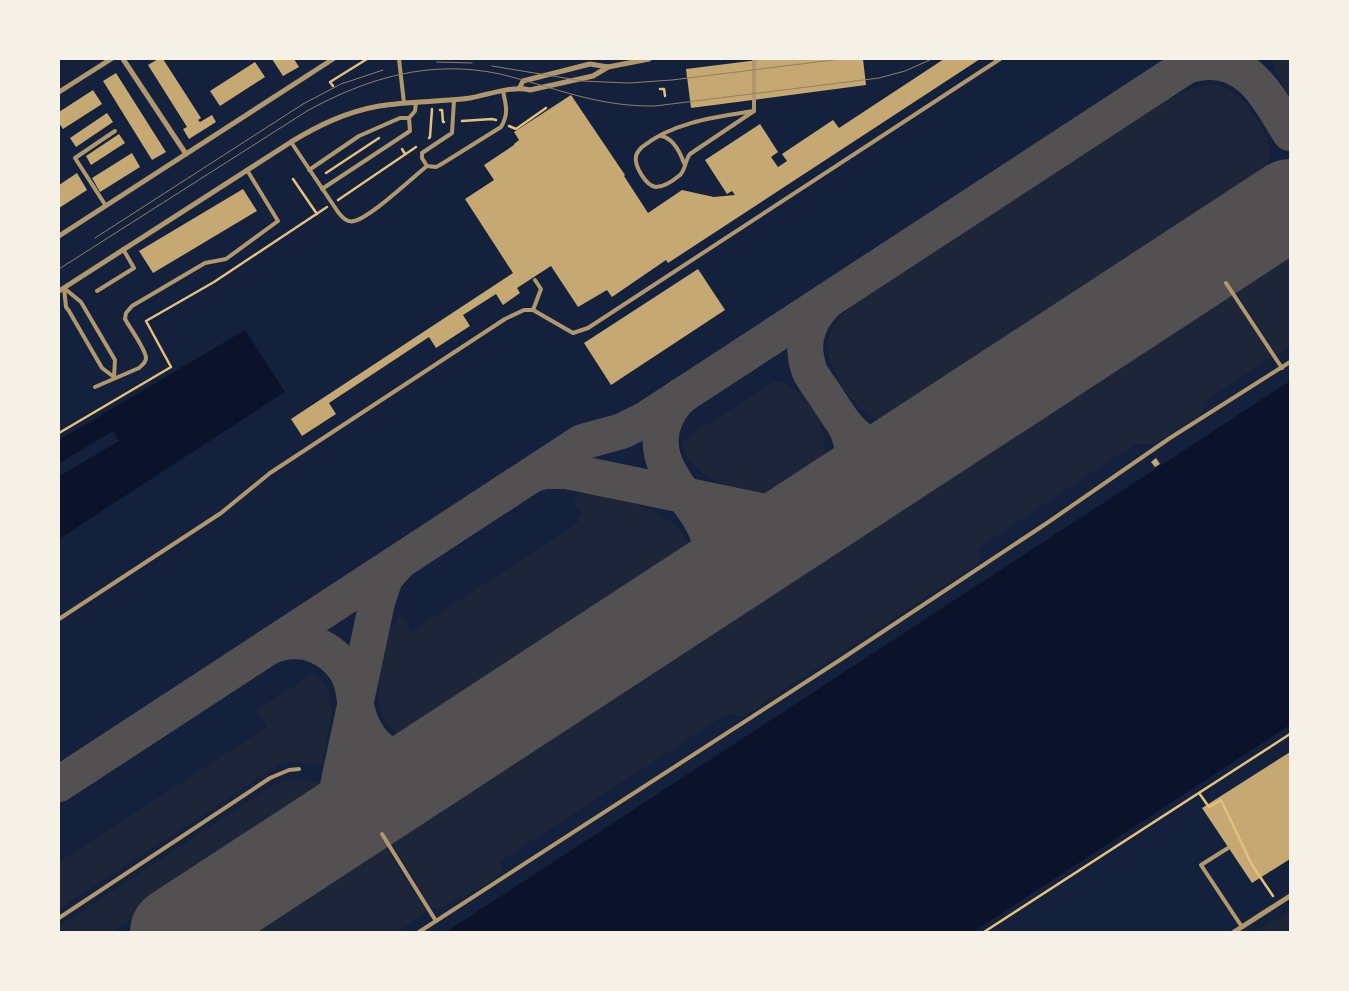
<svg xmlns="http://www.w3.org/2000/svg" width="1349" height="991" font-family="'PT Serif',serif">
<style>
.green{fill:#1d2539}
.water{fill:#0b132b}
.pier{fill:#14213d}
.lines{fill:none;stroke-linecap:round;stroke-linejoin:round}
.taxiway{stroke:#525050;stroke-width:36}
.runway{stroke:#525050;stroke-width:90}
.building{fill:#c6a872}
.path{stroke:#e5c07b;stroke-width:2.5}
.service{stroke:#b1986c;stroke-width:4}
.minor{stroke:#b1986c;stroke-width:5}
.tram{stroke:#918062;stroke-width:1}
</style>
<rect width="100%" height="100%" fill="#14213d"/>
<!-- green -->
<g class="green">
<polygon points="1273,59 1290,59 1290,98 1275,69"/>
<path d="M 1214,84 C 1222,86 1229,89 1236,94 C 1248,103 1267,132 1269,146 C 1270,157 1267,168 1265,178 L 901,416 C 890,421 878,420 868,414 C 848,403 821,358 829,335 C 837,315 858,302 875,290 L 873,288 L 1163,99 L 1164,101 L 1191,89 Z"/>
<polygon points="1290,248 1290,346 1277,355 1232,286"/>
<path d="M 1227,289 L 1272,357 L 1207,400 L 1209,403 L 1196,417 L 1154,444 L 1135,444 L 978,548 C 985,561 972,567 962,574 L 742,717 L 728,713 L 499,862 L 503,869 L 492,880 L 463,898 L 459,896 C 451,902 441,912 431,907 L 388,837 Z"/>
<path d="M 775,381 C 796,382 821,417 824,436 C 826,447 824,457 822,467 L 781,495 C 746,491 688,484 682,441 Z"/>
<path d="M 580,494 C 589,495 598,495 607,496 C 633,501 695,521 686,556 L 406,739 C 400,735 393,731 388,725 C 369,701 384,656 390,629 C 395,626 395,619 400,615 L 411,632 L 579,522 L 577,518 L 582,515 L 572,499 Z"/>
<path d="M 314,673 C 341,691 329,733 323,759 L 325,759 L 324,766 L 290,761 L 279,765 L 59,909 L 59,862 L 267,727 L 257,710 Z"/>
<polygon points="291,779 321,783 318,798 111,932 59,932 59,926 276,784"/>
<polygon points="382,841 424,908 425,913 397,932 242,932"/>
<polygon points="1290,911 1290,932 1258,932"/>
</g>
<!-- water -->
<g class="water">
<polygon points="245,330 285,392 59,539 59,440"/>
<polygon points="1290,381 1290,725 973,932 446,932"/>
</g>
<!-- pier -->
<polygon class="pier" points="113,431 119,441 59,476 59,463"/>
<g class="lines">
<!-- taxiway -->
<g class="taxiway">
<path d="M 1186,66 C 1193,64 1201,62 1209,62 C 1252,61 1270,101 1290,133"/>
<polyline points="1275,215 1290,196"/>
<path d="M 827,301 C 817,311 808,324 806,338 C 804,347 806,363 810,372 C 814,380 820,387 825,395 C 838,415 850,438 874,447 C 892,453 906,448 923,444"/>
<path d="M 681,396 C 672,405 665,416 662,429 C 647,496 759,524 684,600"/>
<polyline points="532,475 544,471 567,471 785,516 799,516 820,512"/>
<path d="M 830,505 C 851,479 861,458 845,425"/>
<path d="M 269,647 C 282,641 296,640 310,643 C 329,649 347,664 352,684 C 355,697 356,712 362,725 C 379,763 414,767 449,753"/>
<polyline points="59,784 582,442 622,431 646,419 1197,59"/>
<path d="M 306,846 C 317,836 325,827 332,814 L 377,602 L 385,578 L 398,563"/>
</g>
<!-- runway -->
<polyline class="runway" points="175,932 1290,204"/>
</g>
<!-- building -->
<g class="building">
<polygon points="158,59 163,59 201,118 198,120 200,122 212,115 216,122 189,139 183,129 187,127 148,65"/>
<polygon points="272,59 294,59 299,67 283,76"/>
<polygon points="767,59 863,59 866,85 691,108 686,69"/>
<polygon points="944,59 980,59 668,263 666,260 612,297 607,290 578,307 551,266 517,288 520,293 503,305 496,294 463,315 470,326 436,348 429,337 329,403 336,414 302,436 291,419 513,273 465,199 494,180 484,165 514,145 514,144 519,140 514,132 571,95 625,175 624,176 648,213 682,190 714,197 735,195 732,191 727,194 705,160 760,124 778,152 771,157 778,167 787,161 782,154 833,120 839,128"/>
<polygon points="255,62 265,77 220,106 210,91"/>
<polygon points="116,73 166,152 152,160 103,81"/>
<polygon points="93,90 102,104 63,129 59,123 59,112"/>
<polygon points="107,113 113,122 76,147 70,138"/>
<polygon points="119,134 125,143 91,165 86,156"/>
<polygon points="132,153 140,167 100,192 92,178"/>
<polygon points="77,173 87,190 59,208 59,185"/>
<polygon points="243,189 257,211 153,273 139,251"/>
<polygon points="698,269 725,310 611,385 584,343"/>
<polygon points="1156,458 1160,464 1155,467 1151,462"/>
<polygon points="1290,752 1290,859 1252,883 1202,808"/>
</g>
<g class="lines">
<!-- path -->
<g class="path">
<polyline points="333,86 330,82 367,59"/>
<polyline points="660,89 664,89 665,96"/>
<polyline points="440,110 442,110 443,122 444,122"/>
<polyline points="462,121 492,119 496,120"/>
<polyline points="509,126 516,129 546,108"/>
<polyline points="429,138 430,137 432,109"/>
<polyline points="402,149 405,154"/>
<polyline points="326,173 379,138"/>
<polyline points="293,179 317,214"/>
<polyline points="338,200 416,147"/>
<polyline points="59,433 171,367 146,321 214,282 327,207"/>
<polyline points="1199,793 1209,807 1221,800 1252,865 1273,896"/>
<polyline points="984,932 1290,734"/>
</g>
<!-- service -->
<g class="service">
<polyline points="399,59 404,103"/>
<polyline points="754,59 754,111"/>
<path d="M 454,100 L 452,133 L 422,153 L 422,158 L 427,166 L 436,167 L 440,165 L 501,127 C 509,114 506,105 503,91"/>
<path d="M 754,111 L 690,154 C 685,160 686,169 680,175 C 674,180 664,187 656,187 C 646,186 634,166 636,156 C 637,152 639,150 642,147 C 673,122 716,117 754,111 Z"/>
<path d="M 661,136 C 673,138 680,152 684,163"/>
<path d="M 291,142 L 338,212 C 342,217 347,223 354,221 C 371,217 412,178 427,166"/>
<polyline points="309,170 359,136 400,118 409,118"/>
<polyline points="322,189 410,131 409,118 415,111 416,102"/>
<polyline points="106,206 75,158 115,131"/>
<polyline points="1226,283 1282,368"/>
<polyline points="64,288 81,302 115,360 114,377"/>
<polyline points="64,288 66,307 69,311 102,368 114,377"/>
<polyline points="97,291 134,268 123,249"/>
<polyline points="533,310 541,289 535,280"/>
<path d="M 95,387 L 139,368 C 142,365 146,363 146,358 C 146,350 130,328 125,319 L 126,313 L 132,306 L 205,263 L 226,259 L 278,221 L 247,170"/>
<polyline points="59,619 221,513 270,473 505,319 524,310 533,310 573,333 588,328 1000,59"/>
<polyline points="382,834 436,921"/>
<polyline points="1228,848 1201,865 1242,927"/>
<polyline points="59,918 270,778 289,770 299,769"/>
<polyline points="419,932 843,658 1047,523 1170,438 1290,362"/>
</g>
<!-- minor -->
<g class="minor">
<polyline points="123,59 186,154"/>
<polyline points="520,87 523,81 590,64 608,67"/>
<polyline points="59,92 111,59"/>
<polyline points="59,236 333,59"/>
<path d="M 59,291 L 291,142 C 319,125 346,112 379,106 C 409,101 440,102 470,98 C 488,95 513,85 530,90 L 593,76 L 608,67 L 649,59"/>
<polyline points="1234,932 1290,896"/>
</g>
<!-- tram -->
<g class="tram">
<polyline points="437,62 472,63"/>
<polyline points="492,66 583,81 628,83 672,80 841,59"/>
<polyline points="95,238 303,104 341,84 383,70"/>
<path d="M 59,269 L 307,111 C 367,78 430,59 500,74 C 554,87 597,107 655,106 L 879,78 L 905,71 L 932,59"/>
</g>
</g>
<!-- border -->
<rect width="1349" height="991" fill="none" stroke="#f6f1e7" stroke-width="120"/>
</svg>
